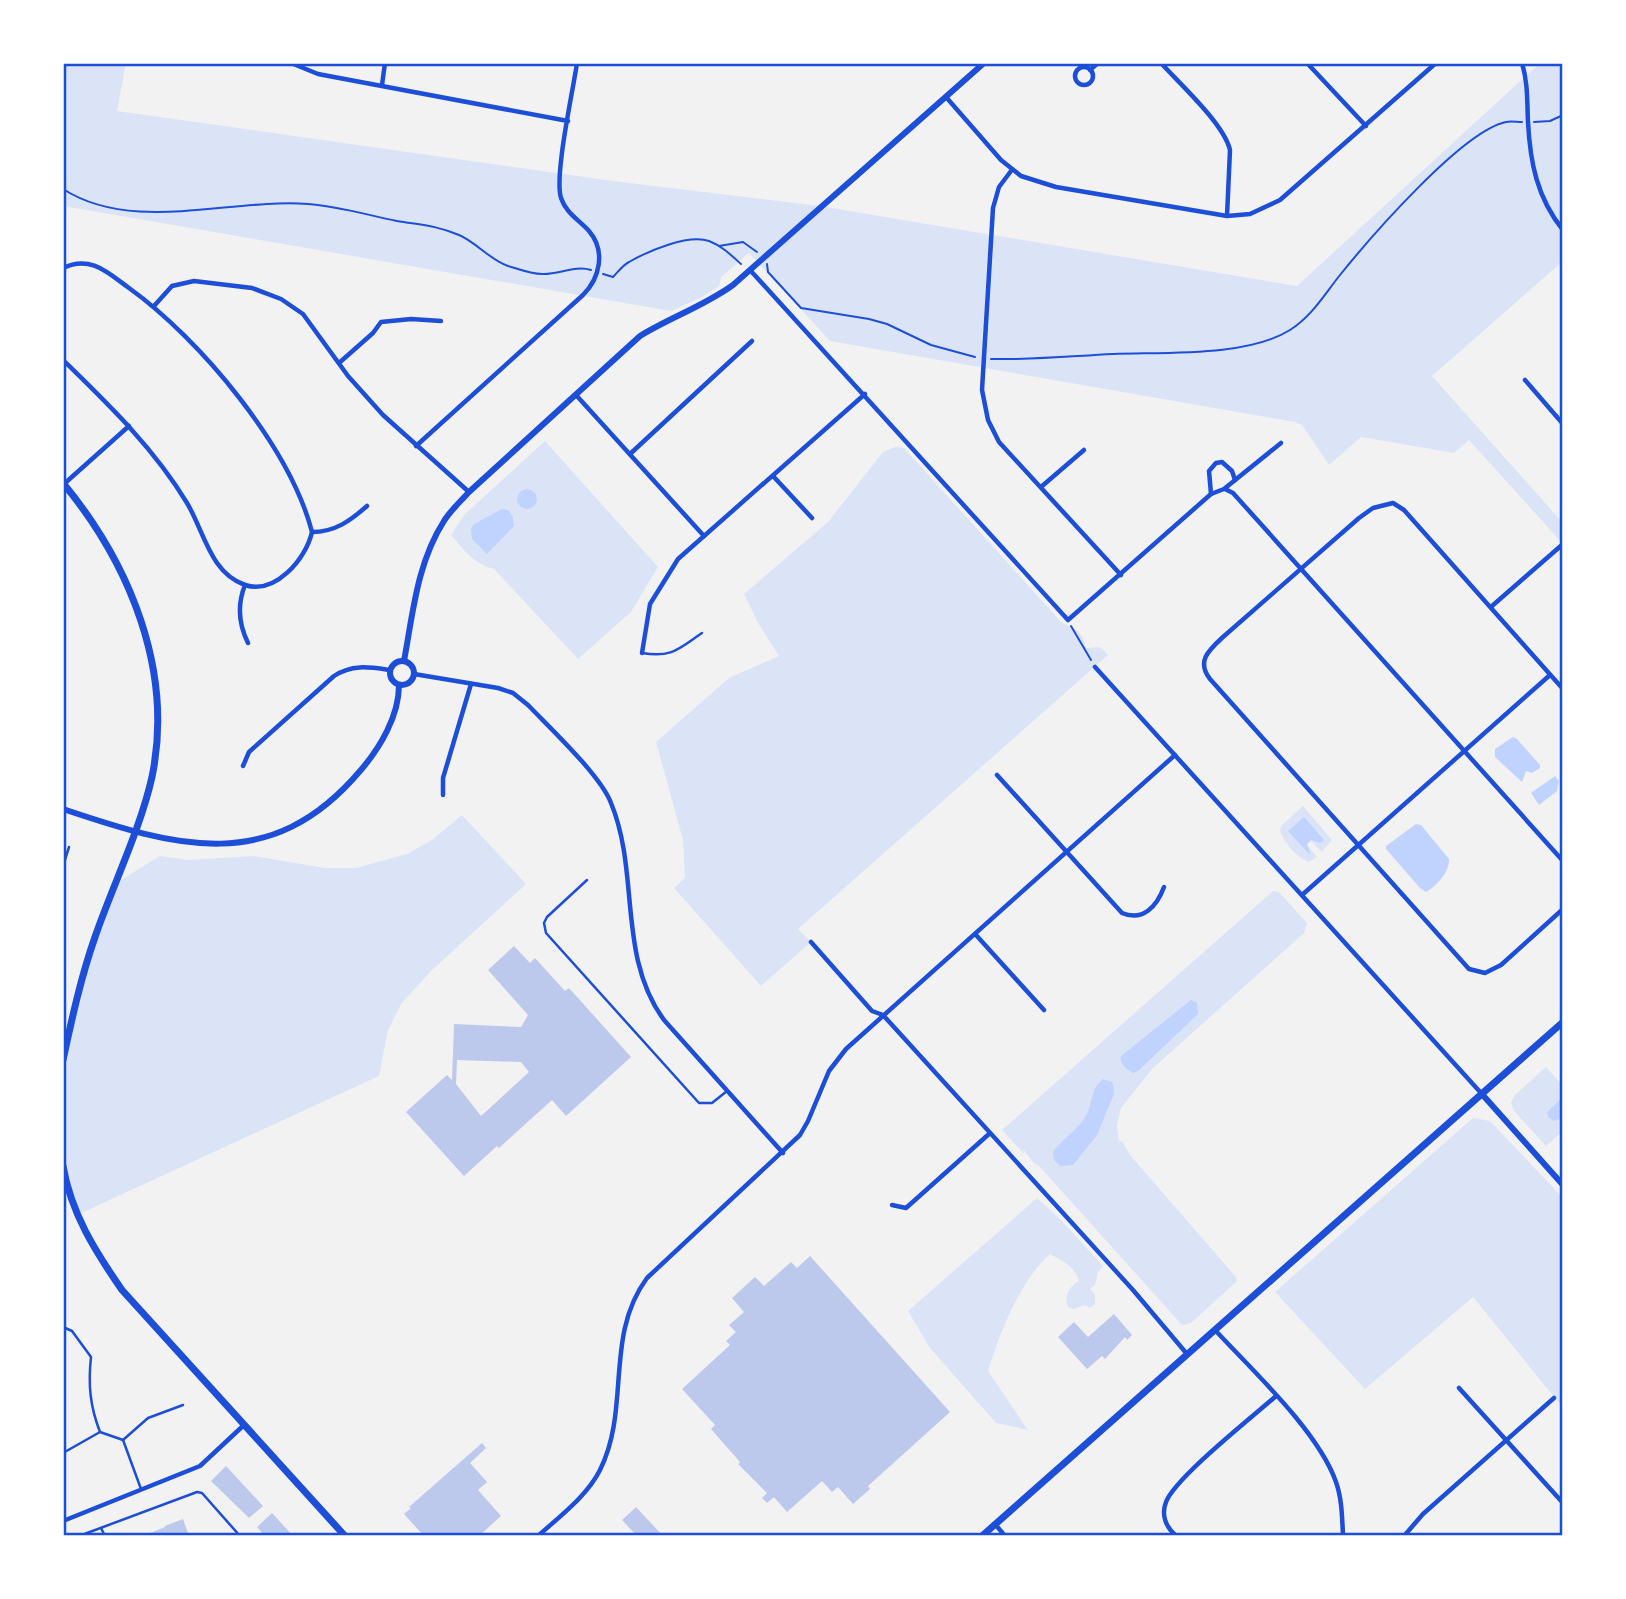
<svg xmlns="http://www.w3.org/2000/svg" width="1626" height="1599" font-family="'DejaVu Sans',sans-serif">
<style>
.green{fill:#dbe4f7}
.water{fill:#bfd3fe}
.building{fill:#bdc9ec;fill-rule:evenodd}
.lines{fill:none;stroke-linecap:round;stroke-linejoin:round}
.path{stroke:#1d4ed8;stroke-width:2}
.service{stroke:#1d4ed8;stroke-width:2.5}
.minor{stroke:#1d4ed8;stroke-width:4.5}
.tertiary{stroke:#1d4ed8;stroke-width:6}
.primary{stroke:#1d4ed8;stroke-width:7}
.neatline{fill:none;stroke:#1d4ed8;stroke-width:2.5}
</style>
<rect width="100%" height="100%" fill="#f2f2f2"/>
<!-- green -->
<g class="green">
<polygon points="63,63 126,63 117,111 613,181 820,206 1297,286 1540,63 1563,63 1563,261 1432,376 1563,523 1563,544 1469,440 1454,453 1361,437 1329,465 1302,425 1295,422 830,341 749,253 721,277 719,286 702,297 671,311 63,206"/>
<path d="M 545,441 L 658,567 L 631,612 L 578,659 L 494,569 C 474,564 464,550 451,535 L 465,514 Z"/>
<path d="M 895,447 L 904,448 L 1062,623 C 1077,629 1083,633 1086,648 L 1100,647 L 1108,655 L 798,929 L 811,942 L 761,986 L 674,888 L 685,878 L 683,840 L 656,742 L 729,678 L 779,656 L 758,623 L 744,594 L 828,522 L 883,452 Z"/>
<path d="M 1303,806 L 1332,840 L 1322,852 L 1311,841 L 1307,845 L 1317,857 L 1309,862 C 1297,858 1284,842 1280,831 L 1281,826 Z"/>
<polygon points="462,815 526,884 432,970 401,1004 388,1030 379,1076 77,1215 63,1166 63,1060 76,996 116,883 160,856 188,860 254,856 325,868 356,868 407,854 432,840"/>
<polygon points="1273,891 1279,892 1307,923 1304,933 1152,1069 1121,1108 1117,1126 1119,1141 1122,1141 1130,1155 1236,1277 1237,1281 1191,1323 1182,1325 1040,1167 1034,1163 1023,1149 1024,1154 1002,1130"/>
<polygon points="1546,1067 1563,1086 1563,1131 1546,1146 1514,1111 1511,1103 1515,1095"/>
<polygon points="1473,1118 1490,1121 1563,1198 1563,1408 1473,1297 1365,1389 1275,1292"/>
<path d="M 1037,1198 L 1061,1220 L 1103,1266 L 1098,1272 L 1095,1285 L 1090,1289 L 1095,1294 L 1095,1304 L 1090,1308 L 1085,1305 L 1074,1309 L 1068,1307 C 1063,1296 1070,1286 1079,1281 C 1074,1265 1062,1261 1050,1254 C 1020,1281 1000,1332 988,1371 L 1028,1430 L 996,1423 L 930,1348 L 908,1311 Z"/>
</g>
<!-- water -->
<g class="water">
<circle cx="527" cy="499" r="10"/>
<polygon points="502,509 508,510 513,517 514,526 487,554 472,539 471,529 474,524"/>
<polygon points="1513,737 1517,739 1540,765 1540,768 1532,773 1526,771 1522,782 1495,757 1495,749"/>
<polygon points="1555,776 1559,781 1557,791 1539,805 1531,793"/>
<polygon points="1304,817 1324,840 1321,843 1311,840 1307,844 1310,853 1309,854 1288,831"/>
<path d="M 1416,824 L 1421,825 L 1449,859 C 1450,871 1437,886 1426,892 L 1420,888 L 1386,849 L 1386,846 Z"/>
<path d="M 1191,1000 L 1197,1003 L 1198,1014 L 1138,1071 L 1133,1073 C 1127,1070 1119,1063 1121,1056 Z"/>
<path d="M 1103,1079 L 1112,1082 L 1114,1088 L 1114,1094 L 1097,1135 L 1073,1165 L 1060,1166 L 1054,1160 L 1053,1152 C 1064,1137 1083,1127 1089,1109 C 1093,1097 1092,1088 1103,1079 Z"/>
<polygon points="1560,1100 1563,1100 1563,1118 1554,1121 1548,1117 1547,1112"/>
</g>
<!-- building -->
<g class="building">
<path d="M 514,946 L 530,963 L 535,958 L 565,991 L 569,988 L 631,1057 L 566,1116 L 552,1100 L 499,1148 L 497,1146 L 464,1176 L 406,1112 L 447,1075 L 452,1080 L 454,1024 L 521,1027 L 528,1015 L 488,970 ZM 457,1060 L 521,1062 L 529,1072 L 481,1116 L 456,1084 Z"/>
<polygon points="810,1256 950,1412 868,1486 870,1489 853,1504 838,1487 832,1492 822,1481 787,1512 774,1497 767,1503 762,1498 767,1493 738,1464 740,1462 711,1429 715,1425 682,1389 730,1345 726,1341 736,1332 729,1325 744,1312 732,1298 755,1277 764,1286 791,1262 797,1268"/>
<polygon points="1114,1314 1132,1335 1127,1340 1125,1337 1105,1359 1102,1356 1087,1369 1058,1337 1074,1322 1088,1337"/>
<polygon points="482,1443 486,1448 470,1463 487,1482 478,1490 501,1516 479,1536 424,1536 404,1514 411,1508 409,1507"/>
<polygon points="226,1466 263,1506 249,1518 211,1481"/>
<polygon points="636,1507 649,1521 663,1536 637,1536 622,1520"/>
<polygon points="272,1513 293,1536 265,1536 257,1527"/>
<polygon points="183,1519 189,1536 143,1536 165,1527 165,1526"/>
</g>
<g class="lines">
<!-- path -->
<g class="path">
<polyline points="63,68 66,63"/>
<polyline points="1534,122 1550,121 1563,115"/>
<path d="M 63,189 C 133,234 230,198 308,204 C 338,206 367,215 397,221 C 421,225 435,225 459,235 C 476,242 490,260 508,266 C 518,269 534,275 544,274 C 560,274 576,265 591,270"/>
<polyline points="719,246 743,242 757,252"/>
<polyline points="767,264 768,272 801,308 869,319 887,324 931,345 975,357"/>
<path d="M 603,274 L 613,277 C 618,272 623,265 629,262 C 648,251 688,234 709,241 C 722,246 731,255 741,264"/>
<path d="M 991,359 C 1032,360 1072,356 1113,354 C 1164,352 1247,357 1290,330 C 1312,316 1324,295 1340,275 C 1369,239 1462,131 1506,122 C 1510,121 1517,122 1522,122"/>
<polyline points="1071,626 1091,660"/>
</g>
<!-- service -->
<g class="service">
<path d="M 642,653 C 672,658 678,649 702,633"/>
<polyline points="63,866 69,847"/>
<polyline points="587,880 547,917 544,923 546,933 699,1103 712,1103 727,1091"/>
<path d="M 63,1327 L 72,1331 L 91,1357 C 88,1385 90,1406 100,1432"/>
<polyline points="123,1440 141,1489"/>
<polyline points="63,1453 100,1432 123,1440 148,1418 183,1405"/>
<polyline points="101,1528 105,1536"/>
<polyline points="79,1536 197,1492 202,1493 240,1536"/>
</g>
<!-- minor -->
<g class="minor">
<polyline points="291,63 318,74 568,121"/>
<path d="M 1161,63 C 1180,84 1224,124 1230,150 L 1227,216"/>
<polyline points="1307,63 1366,126"/>
<path d="M 1522,63 C 1528,83 1527,101 1528,122 C 1530,162 1537,198 1563,230"/>
<circle cx="1084" cy="76" r="9"/>
<polyline points="1090,70 1098,63"/>
<polyline points="382,85 385,63"/>
<polyline points="946,97 1001,160 1021,176 1056,187 1227,216 1250,214 1280,200 1436,63"/>
<polyline points="1011,171 999,187 993,208 982,390 988,420 999,442 1121,575"/>
<path d="M 63,268 C 90,255 107,272 129,288 C 200,339 290,447 312,532 C 306,559 275,595 245,585"/>
<polyline points="750,270 1068,620 1211,494 1224,489 1281,443"/>
<polyline points="154,306 172,286 194,281 252,288 281,299 303,314 348,376 383,415 469,492"/>
<path d="M 63,360 C 108,404 154,448 187,503 C 204,531 210,573 245,585 C 237,605 238,623 248,643"/>
<polyline points="339,363 373,333 381,322 411,319 441,321"/>
<polyline points="1525,380 1563,424"/>
<polyline points="576,395 704,536"/>
<path d="M 416,446 L 583,295 C 600,278 606,251 589,231 C 579,220 566,213 561,198 C 554,176 573,91 577,63"/>
<polyline points="630,454 752,341"/>
<polyline points="773,476 812,518"/>
<polyline points="64,484 129,426"/>
<polyline points="1041,487 1084,450"/>
<polyline points="1225,489 1233,493 1563,861"/>
<polyline points="1211,494 1209,471 1216,463 1222,462 1232,471 1235,480"/>
<path d="M 312,532 C 335,532 350,521 367,506"/>
<polyline points="1492,606 1563,544"/>
<polyline points="642,653 650,604 678,559 865,394"/>
<polyline points="1095,667 1481,1093"/>
<path d="M 414,674 L 498,688 L 513,693 L 528,705 C 550,728 601,776 611,803 C 640,873 617,956 664,1020 L 783,1153"/>
<path d="M 1563,689 L 1404,510 L 1393,503 L 1373,508 L 1359,518 L 1223,637 C 1209,650 1196,661 1210,679 L 1469,969 L 1485,973 L 1501,965 L 1563,909"/>
<path d="M 243,766 L 249,752 L 334,676 C 352,664 369,667 390,670"/>
<path d="M 997,775 L 1122,913 C 1143,922 1157,906 1164,887"/>
<polyline points="443,795 443,778 471,684"/>
<polyline points="1302,895 1550,675"/>
<polyline points="976,935 1044,1010"/>
<polyline points="811,942 872,1011 883,1015 1133,1290 1187,1354"/>
<polyline points="892,1205 906,1208 989,1134"/>
<path d="M 1215,1330 C 1252,1370 1318,1431 1336,1482 C 1342,1499 1342,1517 1343,1535 L 1354,1536"/>
<polyline points="1459,1388 1563,1503"/>
<polyline points="63,1521 200,1466 244,1425"/>
<polyline points="995,1524 1005,1536"/>
<path d="M 538,1536 C 560,1516 587,1496 600,1470 C 631,1408 604,1336 647,1278 L 800,1135 L 808,1121 L 829,1071 L 846,1049 L 1175,755"/>
<path d="M 1176,1536 C 1166,1527 1161,1515 1166,1502 C 1175,1478 1252,1417 1276,1396"/>
<polyline points="1404,1536 1423,1514 1554,1398"/>
</g>
<!-- tertiary -->
<g class="tertiary">
<circle cx="402" cy="673" r="12"/>
<path d="M 404,661 C 413,613 417,563 444,521 C 450,511 460,502 469,492 L 640,336 C 671,317 704,306 733,285 L 984,63"/>
<path d="M 63,809 C 176,847 271,876 360,771 C 380,748 399,716 399,685"/>
<polyline points="1481,1093 1563,1185"/>
</g>
<!-- primary -->
<g class="primary">
<path d="M 63,483 C 130,564 174,671 152,777 C 140,830 113,885 95,937 C 81,977 72,1018 63,1060"/>
<path d="M 63,1166 C 71,1213 95,1251 122,1290 L 345,1536"/>
<polyline points="982,1536 1563,1022"/>
</g>
</g>
<!-- border -->
<rect width="1626" height="1599" fill="none" stroke="#ffffff" stroke-width="130"/>
<rect x="65" y="65" width="1496" height="1469" class="neatline"/>
</svg>
